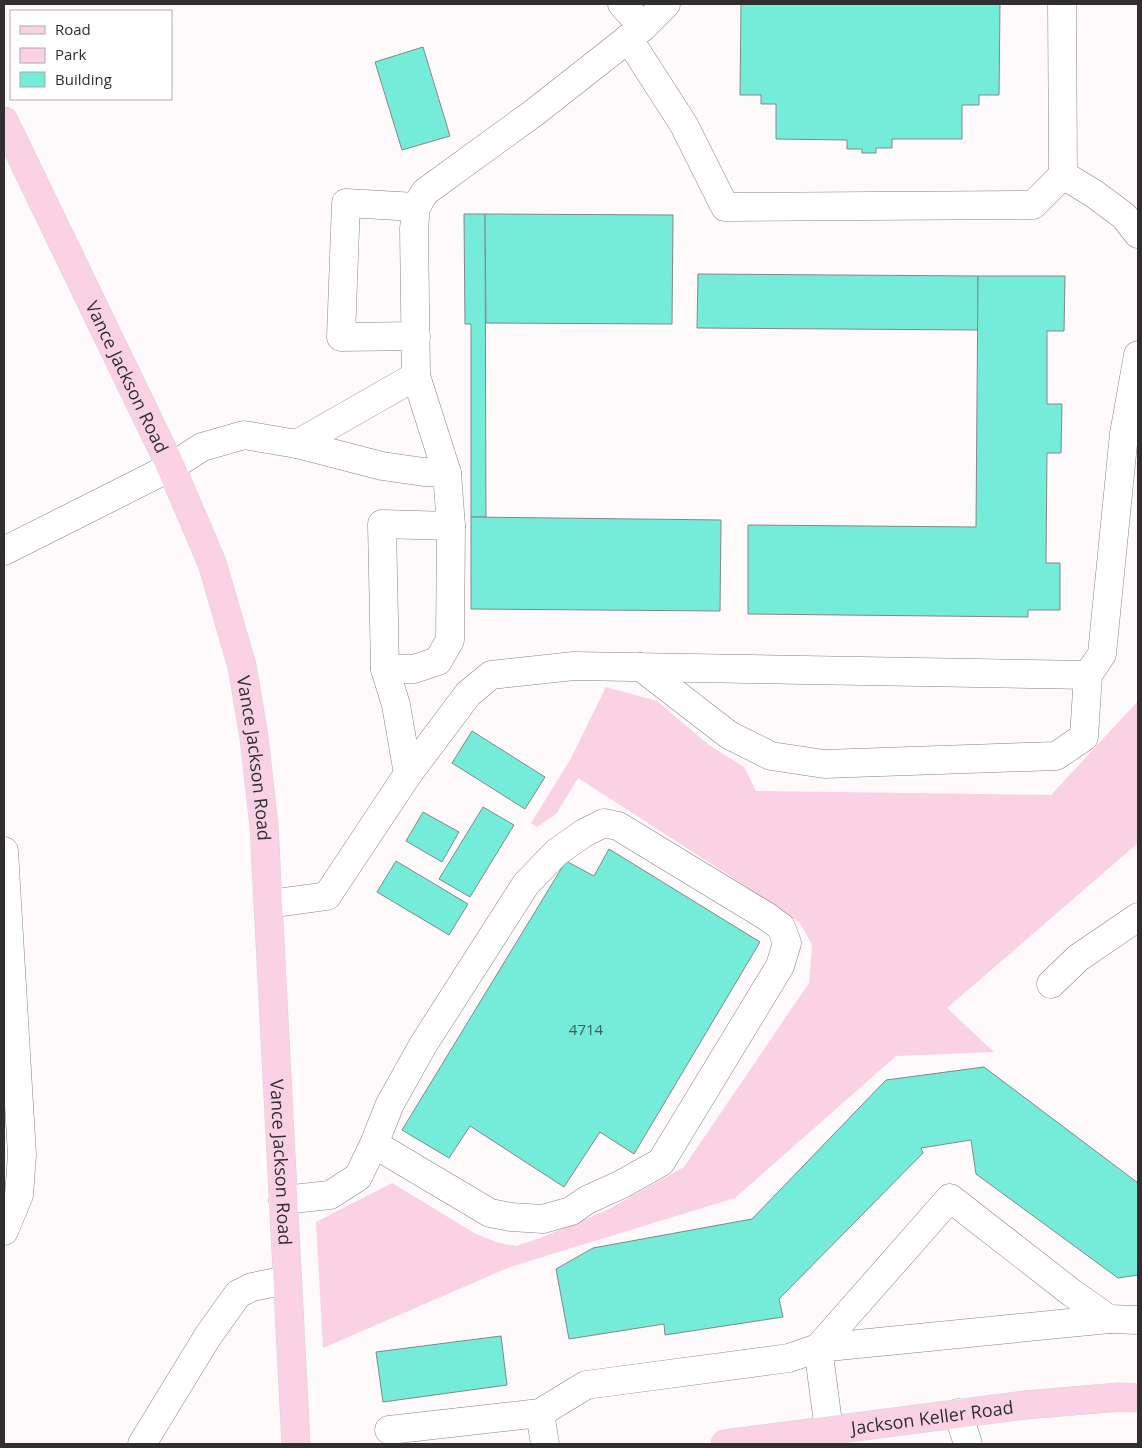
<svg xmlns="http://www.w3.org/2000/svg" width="1142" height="1448" font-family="'Open Sans',sans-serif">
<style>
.green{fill:#fad2e4}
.building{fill:#75ecd9;stroke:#828987}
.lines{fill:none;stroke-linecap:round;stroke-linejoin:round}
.minor-casing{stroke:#898386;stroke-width:29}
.major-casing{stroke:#d6d5d5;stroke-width:29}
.minor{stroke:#fff;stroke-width:28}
.major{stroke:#fad2e4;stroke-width:28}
.labels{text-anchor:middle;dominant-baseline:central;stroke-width:4.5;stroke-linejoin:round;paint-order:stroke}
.number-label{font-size:15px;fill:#425e5a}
.street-label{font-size:18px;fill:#312e2f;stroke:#fff}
</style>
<rect width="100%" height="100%" fill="#fef9fb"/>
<!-- green -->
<polygon class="green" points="606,687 657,701 709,745 744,767 756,791 1051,795 1138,701 1138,843 947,1008 994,1052 896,1056 735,1198 510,1267 323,1348 316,1222 392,1183 476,1234 499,1243 516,1246 540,1238 605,1211 684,1167 809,983 812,945 800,923 727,874 578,778 557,813 537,827 531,823 570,760"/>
<!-- building -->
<g class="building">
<polygon points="741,4 1000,4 999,95 979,95 979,105 962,105 962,139 892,139 892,148 876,148 876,153 862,153 862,149 847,149 847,140 776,139 776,104 761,104 761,95 740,95"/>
<polygon points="423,47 450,136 402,150 375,62"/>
<polygon points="464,214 485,214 486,517 471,517 471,324 465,324"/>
<polygon points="485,214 673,215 672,324 486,323"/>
<polygon points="698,274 978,276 978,330 697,328"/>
<polygon points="978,276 1065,276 1064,331 1047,331 1047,404 1062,404 1061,453 1047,453 1046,563 1060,563 1060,610 1028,610 1028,617 748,614 748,525 976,527"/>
<polygon points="471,517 721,520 720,611 471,609"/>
<polygon points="472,731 545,777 525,809 452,763"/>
<polygon points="483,807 514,825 470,897 439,879"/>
<polygon points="423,812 459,832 442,862 406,841"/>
<polygon points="609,849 760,942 634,1154 600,1132 564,1187 470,1126 449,1158 402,1130 566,861 594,876"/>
<polygon points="396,861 468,904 449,935 377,892"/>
<polygon points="984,1067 1138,1183 1138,1275 1118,1278 976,1174 971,1140 921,1148 923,1153 779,1299 783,1317 665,1335 664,1324 569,1339 556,1269 593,1248 752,1219 886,1080"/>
<polygon points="501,1336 507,1385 383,1402 376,1352"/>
</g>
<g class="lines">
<!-- minor casing -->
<g class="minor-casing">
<g id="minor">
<polyline points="622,4 643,27 666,4"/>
<polyline points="1062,4 1063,175 1093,193 1124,216 1138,234"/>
<polyline points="628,38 684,125 725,207 1033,205 1063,175"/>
<polyline points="416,207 346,203 341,337 416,336"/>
<polyline points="297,444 416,376"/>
<polyline points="447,473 416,376 414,229 416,207 425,192 535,112 643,27"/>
<polyline points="4,551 171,467 202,447 244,435 297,444 382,466 424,472 447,473 451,526 450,640 438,661 414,669 385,669 396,705 408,774"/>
<polyline points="641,667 729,735 771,756 824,764 1056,756 1084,737 1088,675"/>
<polyline points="385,669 382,524 451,526"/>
<polyline points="4,851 22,1155 19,1195 4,1231"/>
<polyline points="269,904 327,896 408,774 468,694 491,675 574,666 1088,675 1102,654 1124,434 1138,355"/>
<polyline points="1051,984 1078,958 1138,917"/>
<polyline points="283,1200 330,1195 358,1177 374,1144 490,1213 511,1217 543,1219 571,1211 587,1200 622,1184 661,1162 780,966 787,943 781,927 766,916 618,826 604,823 584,833 557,852 526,884 423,1045 390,1104 374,1144"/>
<polyline points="540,1413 545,1444"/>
<polyline points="958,1413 968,1444"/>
<polyline points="389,1430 540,1413 586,1385 789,1358 818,1348 950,1198 1072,1293 1109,1319 1138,1320"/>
<polyline points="829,1430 818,1348 1109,1319"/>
<polyline points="142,1444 208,1336 238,1294 252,1287 287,1280"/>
</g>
</g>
<!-- major casing -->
<g class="major-casing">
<g id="major">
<path id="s1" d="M 4,121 L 171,467 L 212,563 L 242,666 L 254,737 L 264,826 L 296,1444"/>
<path id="s2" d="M 725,1444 L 1025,1405 L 1120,1397 L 1138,1398"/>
</g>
</g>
<!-- minor -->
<use href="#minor" class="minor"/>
<!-- major -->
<use href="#major" class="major"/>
</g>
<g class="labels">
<!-- number labels -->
<g class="number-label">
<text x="586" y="1029">4714</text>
</g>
<!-- street labels -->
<g class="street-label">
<text stroke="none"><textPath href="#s1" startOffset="284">Vance Jackson Road</textPath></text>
<text stroke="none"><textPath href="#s1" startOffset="689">Vance Jackson Road</textPath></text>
<text stroke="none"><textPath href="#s1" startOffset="1094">Vance Jackson Road</textPath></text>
<text stroke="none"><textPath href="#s2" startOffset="209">Jackson Keller Road</textPath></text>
</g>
</g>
<!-- border -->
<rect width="1142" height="1448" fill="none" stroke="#312e2f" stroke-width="10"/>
<!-- legend -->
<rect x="10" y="10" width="162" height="90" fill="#ffffff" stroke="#adabac"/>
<rect x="20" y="26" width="25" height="8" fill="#fad2e4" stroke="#adabac"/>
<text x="55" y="35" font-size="15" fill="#312e2f">Road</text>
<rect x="20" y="48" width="25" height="15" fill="#fad2e4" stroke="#adabac"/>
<text x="55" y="60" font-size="15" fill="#312e2f">Park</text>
<rect x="20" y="72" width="25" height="15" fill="#75ecd9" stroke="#adabac"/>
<text x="55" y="85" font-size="15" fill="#312e2f">Building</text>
</svg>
